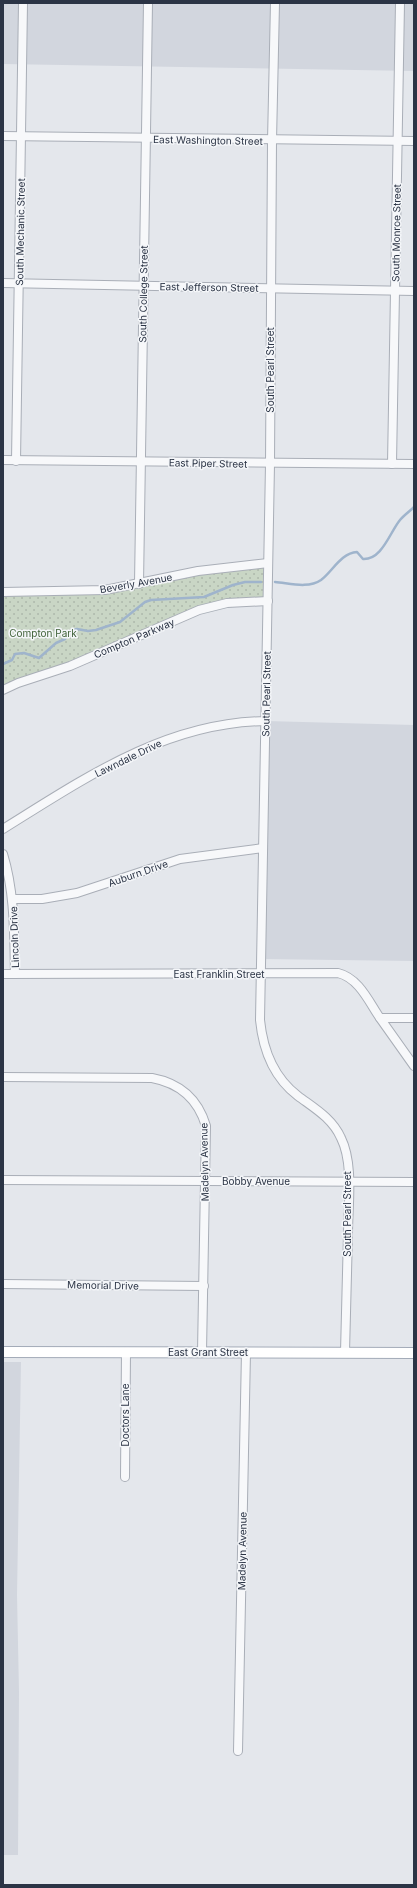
<svg xmlns="http://www.w3.org/2000/svg" width="417" height="1888" font-family="Inter,sans-serif">
<style>
.built{fill:#d2d6de}
.grass{fill:url(#grass-dots)}
.lines{fill:none;stroke-linecap:round;stroke-linejoin:round}
.stream{stroke:#9fb4cc;stroke-width:2.5}
.minor-casing{stroke:#a9aeb7;stroke-width:10}
.major-casing{stroke:#a3abb8;stroke-width:12}
.minor{stroke:#f7f8fa;stroke-width:8}
.major{stroke:#fff;stroke-width:10}
.labels{text-anchor:middle;dominant-baseline:central;stroke-width:3;stroke-linejoin:round;paint-order:stroke}
.street-label{font-size:10px;fill:#2b3445;stroke:#f4f6f9}
.park-label{font-size:10px;fill:#3f6138;stroke:#f4f6f9}
</style>
<defs>
<pattern id="grass-dots" width="8" height="8" patternUnits="userSpaceOnUse"><rect width="8" height="8" fill="#c9d6c5"/><path d="M2 2h.1M6 6h.1" fill="none" stroke="#adb8ab" stroke-width="1.8" stroke-linecap="round"/></pattern>
</defs>
<rect width="100%" height="100%" fill="#e4e7ec"/>
<!-- built -->
<g class="built">
<polygon points="3,3 414,3 414,71 3,64"/>
<polygon points="266,721 414,725 414,961 261,959"/>
<polygon points="3,1362 21,1362 17,1595 19,1692 18,1855 3,1855"/>
</g>
<!-- grass -->
<polygon class="grass" points="268,563 268,601 213,606 3,690 3,592 62,592"/>
<g class="lines">
<!-- stream -->
<g class="stream">
<path d="M 275,582 C 289,583 308,589 321,580 C 332,572 341,553 357,552 L 363,559 C 382,560 390,532 400,520 C 404,515 410,511 414,507"/>
<polyline points="3,664 12,660 15,654 24,653 39,658 56,643 65,639 71,631 77,629 88,631 96,630 120,622 145,602 151,600 204,597 233,585 245,582 261,582"/>
</g>
<!-- minor casing -->
<g class="minor-casing">
<g id="minor">
<path d="M 275,3 L 272,141 L 270,464 L 260,1020 C 263,1050 273,1077 298,1096 C 314,1108 332,1118 341,1138 C 354,1164 348,1205 348,1234 C 347,1273 346,1313 345,1352"/>
<polyline points="3,136 414,141"/>
<polyline points="3,283 414,291"/>
<polyline points="3,460 414,464"/>
<polyline points="16,461 23,3"/>
<polyline points="392,464 400,3"/>
<polyline points="139,584 148,3"/>
<polyline points="3,592 105,590 198,571 268,563"/>
<polyline points="3,690 18,683 70,666 199,610 227,603 268,601"/>
<path d="M 3,829 C 85,778 166,722 266,721"/>
<path d="M 3,854 C 15,893 14,934 15,974"/>
<polyline points="13,899 42,899 77,893 180,859 263,848"/>
<path d="M 3,974 L 338,973 C 359,978 369,1002 380,1018 L 414,1018"/>
<polyline points="380,1018 414,1066"/>
<path d="M 3,1077 L 152,1078 C 179,1083 198,1099 206,1126 L 202,1352"/>
<polyline points="3,1180 414,1182"/>
<polyline points="3,1284 204,1286"/>
<polyline points="125,1477 126,1352"/>
<polyline points="238,1751 246,1352"/>
</g>
</g>
<!-- major casing -->
<g class="major-casing">
<polyline id="major" points="3,1352 414,1353"/>
</g>
<!-- minor -->
<use href="#minor" class="minor"/>
<!-- major -->
<use href="#major" class="major"/>
</g>
<g class="labels">
<!-- street labels -->
<g class="street-label">
<text transform="translate(208 140) rotate(1)">East Washington Street</text>
<text transform="translate(20 232) rotate(-89)">South Mechanic Street</text>
<text transform="translate(396 233) rotate(-89)">South Monroe Street</text>
<text transform="translate(209 287) rotate(1)">East Jefferson Street</text>
<text transform="translate(143 294) rotate(-89)">South College Street</text>
<text transform="translate(270 370) rotate(-90)">South Pearl Street</text>
<text transform="translate(208 463) rotate(1)">East Piper Street</text>
<text transform="translate(136 583) rotate(-10)">Beverly Avenue</text>
<text transform="translate(134 638) rotate(-23)">Compton Parkway</text>
<text transform="translate(266 694) rotate(-89)">South Pearl Street</text>
<text transform="translate(128 758) rotate(-26)">Lawndale Drive</text>
<text transform="translate(138 873) rotate(-19)">Auburn Drive</text>
<text transform="translate(14 937) rotate(-92)">Lincoln Drive</text>
<text x="219" y="974">East Franklin Street</text>
<text transform="translate(204 1162) rotate(-91)">Madelyn Avenue</text>
<text x="256" y="1181">Bobby Avenue</text>
<text transform="translate(347 1214) rotate(-90)">South Pearl Street</text>
<text transform="translate(103 1285) rotate(1)">Memorial Drive</text>
<text x="208" y="1352">East Grant Street</text>
<text transform="translate(125 1415) rotate(-90)">Doctors Lane</text>
<text transform="translate(242 1551) rotate(-89)">Madelyn Avenue</text>
</g>
<!-- park labels -->
<g class="park-label">
<text x="43" y="633">Compton Park</text>
</g>
</g>
<!-- border -->
<rect width="417" height="1888" fill="none" stroke="#2b3445" stroke-width="8"/>
</svg>
